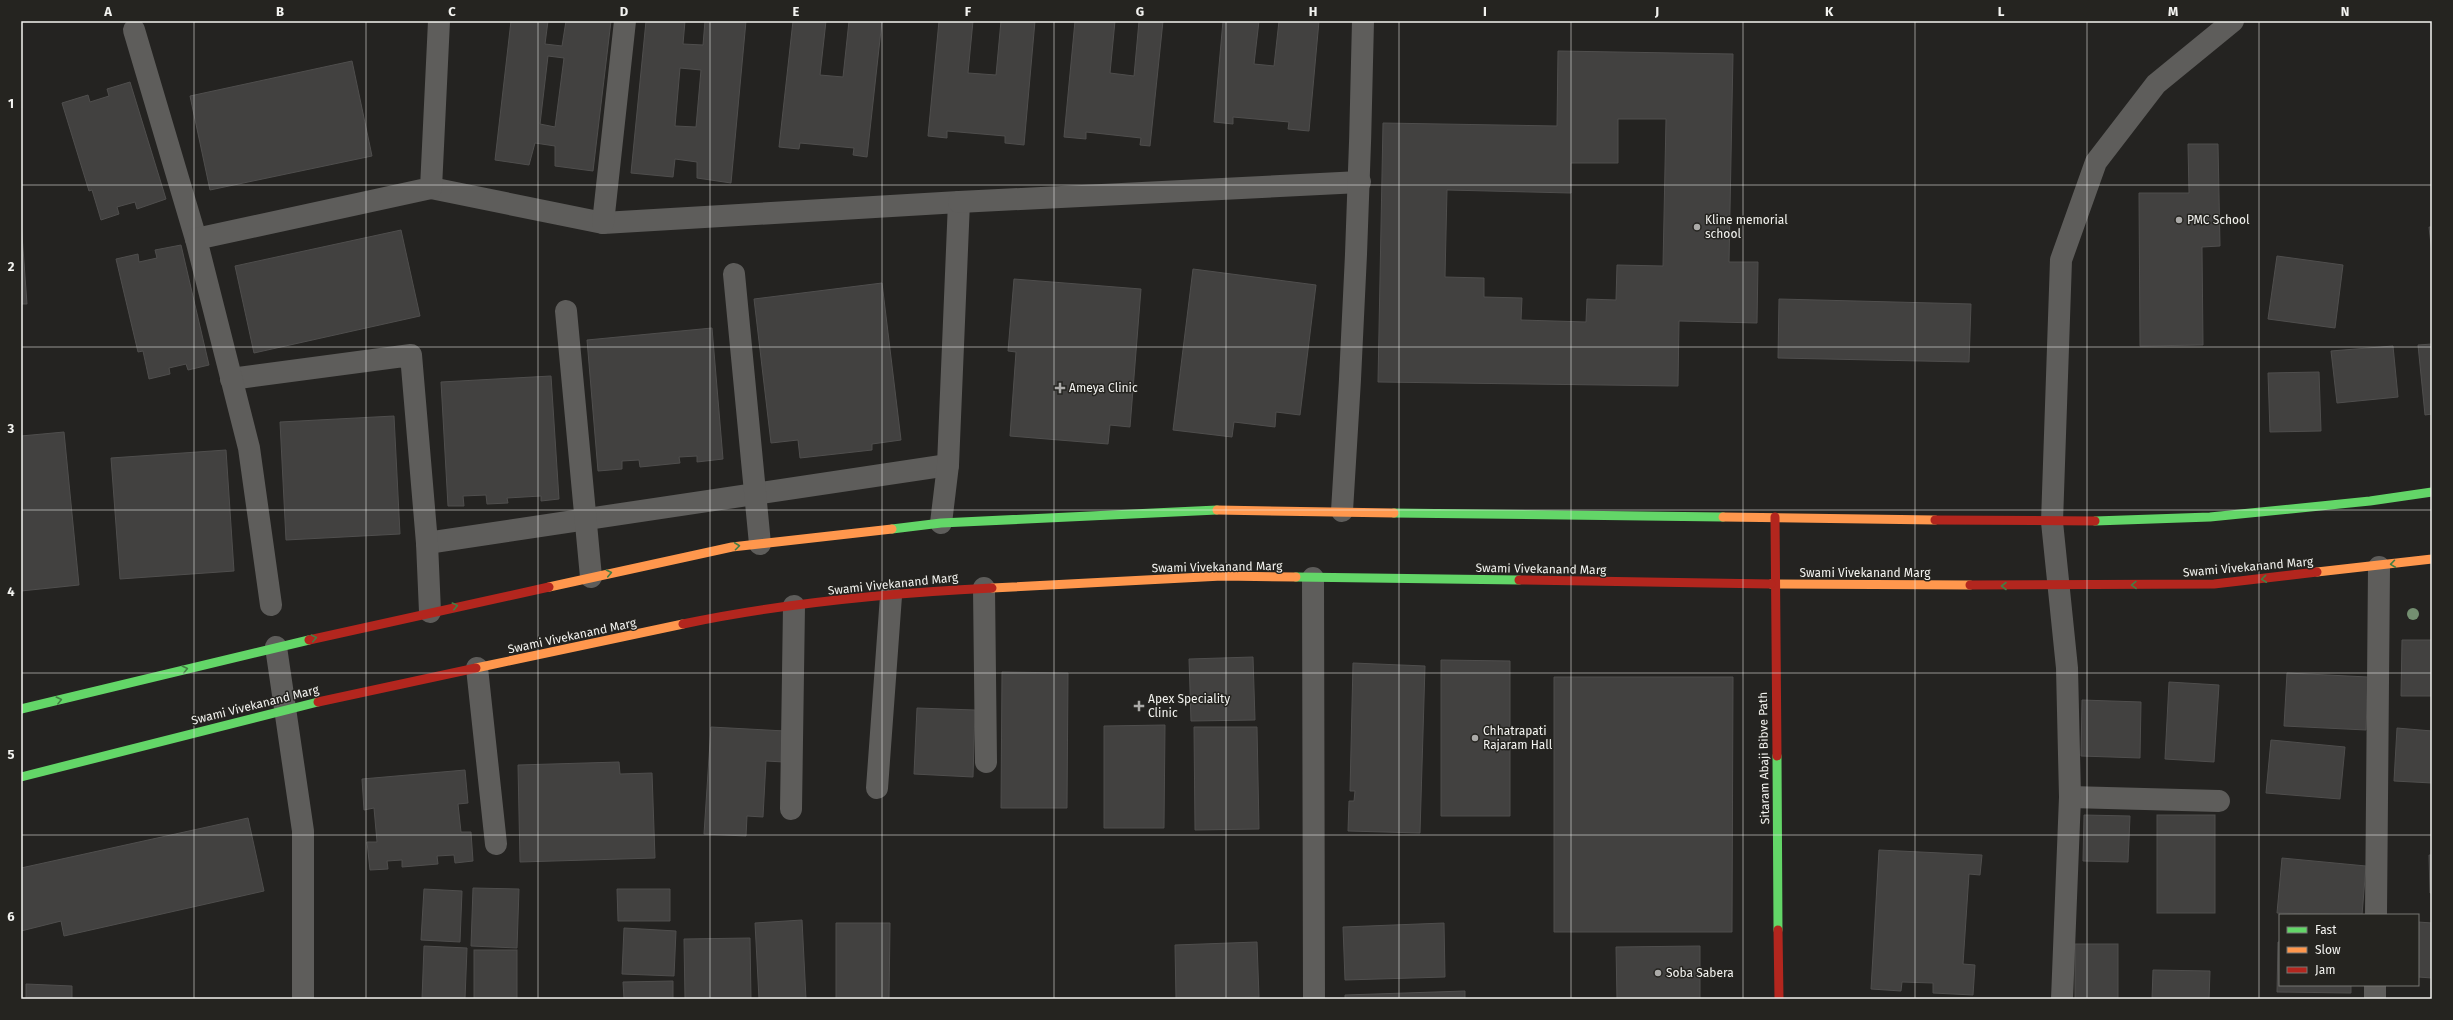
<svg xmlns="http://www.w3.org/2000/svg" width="2453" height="1020" font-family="'Fira Sans',sans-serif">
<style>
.building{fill:#424140;stroke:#4f4e4d;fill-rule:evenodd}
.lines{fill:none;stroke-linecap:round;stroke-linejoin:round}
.lane{stroke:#5e5d5b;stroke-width:22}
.street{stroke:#5e5d5b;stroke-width:22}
.fast{stroke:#63d668;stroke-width:9}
.slow{stroke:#ff974d;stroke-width:9}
.jam{stroke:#b3261e;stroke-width:9}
.tree{fill:#748f71}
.oneway{stroke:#447d44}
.grid{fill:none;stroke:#f3f3f0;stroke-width:1;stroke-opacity:0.55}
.poi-dot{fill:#abaaa8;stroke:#252420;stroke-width:1.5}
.labels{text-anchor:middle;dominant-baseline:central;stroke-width:3;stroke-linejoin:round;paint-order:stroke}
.poi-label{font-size:12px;fill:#f3f3f0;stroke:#252420;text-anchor:start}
.street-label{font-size:12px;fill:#f3f3f0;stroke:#252420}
.neatline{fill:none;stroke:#f3f3f0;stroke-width:1.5}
.grid-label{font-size:13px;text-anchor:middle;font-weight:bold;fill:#f3f3f0}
</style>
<rect width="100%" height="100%" fill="#242321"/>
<!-- building -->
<g class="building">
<path d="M 511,21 L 548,21 L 545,44 L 562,46 L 566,21 L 611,21 L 593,171 L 555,166 L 555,146 L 535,143 L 529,165 L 495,160 ZM 548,56 L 564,58 L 555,127 L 540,124 Z"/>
<path d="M 646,21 L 685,21 L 683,44 L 703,45 L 705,21 L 746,21 L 731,183 L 697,178 L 697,162 L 675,159 L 673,177 L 631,173 ZM 680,68 L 701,70 L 696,127 L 675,126 Z"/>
<polygon points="793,21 826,21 820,75 843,77 849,21 882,21 867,157 853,155 854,148 800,143 799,149 779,147"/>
<polygon points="939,21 973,21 968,73 996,75 1001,21 1035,21 1024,145 1005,143 1005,136 947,131 947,138 928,136"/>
<polygon points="1075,21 1115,21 1110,73 1134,76 1139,21 1163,21 1150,146 1140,145 1141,138 1086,132 1086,139 1064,137"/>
<polygon points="1223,21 1259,21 1254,64 1274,66 1279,21 1319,21 1309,131 1288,129 1289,122 1233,117 1233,124 1214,122"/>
<path d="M 1558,51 L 1733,54 L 1729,262 L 1758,262 L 1757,323 L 1679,321 L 1678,386 L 1378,382 L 1383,123 L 1557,126 ZM 1618,119 L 1666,119 L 1663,266 L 1617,265 L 1616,300 L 1587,299 L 1586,322 L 1521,320 L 1522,298 L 1484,297 L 1484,278 L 1445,277 L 1447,190 L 1571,193 L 1571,163 L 1618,163 Z"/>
<polygon points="352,61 372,156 210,190 190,96"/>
<polygon points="130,82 166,199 137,209 135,202 117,207 119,214 101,220 92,190 89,191 62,103 88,95 90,102 109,96 107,89"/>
<polygon points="2188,144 2218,144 2220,246 2202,247 2203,345 2140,346 2139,193 2189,193"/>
<polygon points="21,221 27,304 21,304"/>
<polygon points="2429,227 2432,227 2432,253"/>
<polygon points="401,230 420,316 254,353 235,266"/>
<polygon points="181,245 209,365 188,370 186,364 169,368 170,374 149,379 143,351 138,352 116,259 138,254 139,262 157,258 155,250"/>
<polygon points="2277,256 2343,265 2335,328 2268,319"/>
<polygon points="1193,269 1316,285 1300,415 1276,412 1275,427 1234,422 1232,437 1173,430"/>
<polygon points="1014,279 1141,289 1130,427 1110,425 1108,444 1010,436 1016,352 1008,351"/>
<polygon points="882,283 901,440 872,444 872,450 800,458 798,440 771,443 754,299"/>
<polygon points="1779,299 1971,304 1969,362 1778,358"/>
<polygon points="712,328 723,459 697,462 697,456 679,457 680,463 640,467 639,460 622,461 622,469 598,471 587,340"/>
<polygon points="2432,344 2432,414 2425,415 2418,345"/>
<polygon points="2393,346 2398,397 2337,403 2331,351"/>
<polygon points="2319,372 2321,431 2270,432 2268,373"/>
<polygon points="551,376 559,499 541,501 541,496 507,498 508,503 487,504 486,495 463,496 464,506 448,506 441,382"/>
<polygon points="394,416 400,534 286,540 280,422"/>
<polygon points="64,432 79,585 21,591 21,436"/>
<polygon points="226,450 234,571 120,579 111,458"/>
<polygon points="2402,640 2432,640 2432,696 2401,696"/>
<polygon points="1253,657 1255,720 1191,721 1189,659"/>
<polygon points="1441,660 1510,661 1510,816 1441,816"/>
<polygon points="1353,663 1425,666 1420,833 1348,831 1349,801 1354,801 1355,791 1350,791"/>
<polygon points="1002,672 1068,673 1067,808 1001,808"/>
<polygon points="2287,673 2368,677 2366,730 2284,726"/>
<polygon points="1554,677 1733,677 1732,932 1554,932"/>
<polygon points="2169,682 2219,685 2214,762 2165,759"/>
<polygon points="2082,700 2141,702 2140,758 2081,756"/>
<polygon points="917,708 975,710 973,777 914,774"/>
<polygon points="1165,725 1164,828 1104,828 1104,726"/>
<polygon points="711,727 785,731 784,762 766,761 763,817 747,816 746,836 704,834"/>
<polygon points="1194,727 1257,727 1259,829 1195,830"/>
<polygon points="2397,728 2432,731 2432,783 2394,781"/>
<polygon points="2271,740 2345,747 2340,799 2266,793"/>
<polygon points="619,762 620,774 652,773 655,858 520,862 518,765"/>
<polygon points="465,770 468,803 458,804 461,832 471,832 473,861 455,863 454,855 437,856 438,864 402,867 402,860 387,861 388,869 370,870 367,842 377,842 374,808 364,810 362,779"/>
<polygon points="2084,815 2130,816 2128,862 2083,861"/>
<rect x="2157" y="815" width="58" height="98"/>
<polygon points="248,818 264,891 64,936 61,921 21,931 21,868"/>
<polygon points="1879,850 1982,855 1980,875 1969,874 1963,964 1975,965 1973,995 1933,993 1933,983 1902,982 1901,991 1871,989"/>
<polygon points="2429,855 2432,855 2432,893 2430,893"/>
<polygon points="2282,858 2366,866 2362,915 2277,913"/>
<polygon points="473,888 519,889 517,948 471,946"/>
<polygon points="424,889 462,891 460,942 421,940"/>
<polygon points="617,889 670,889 670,921 618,921"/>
<polygon points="802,920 806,999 759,999 755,923"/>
<polygon points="2418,922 2432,923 2432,978 2418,977"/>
<polygon points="836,923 890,923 889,999 836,999"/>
<polygon points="1444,923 1445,977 1345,980 1343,927"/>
<polygon points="624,928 676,931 674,976 622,974"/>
<polygon points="750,938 751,999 685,999 684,939"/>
<polygon points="1257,942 1259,997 1176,999 1175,945"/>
<polygon points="2278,942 2280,942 2280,985 2351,985 2351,993 2277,992"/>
<rect x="2075" y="944" width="43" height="55"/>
<polygon points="424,946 467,948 465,999 422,999"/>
<polygon points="1700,946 1700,999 1617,999 1616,947"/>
<rect x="474" y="950" width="43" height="49"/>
<polygon points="2153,970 2210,971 2209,999 2152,999"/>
<polygon points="673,981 673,999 624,999 623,982"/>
<polygon points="26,984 72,986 72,999 26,999"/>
<polygon points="1465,991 1465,999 1345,999 1345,995"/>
</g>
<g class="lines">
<!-- lane -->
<g class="lane">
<polyline points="427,543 948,465"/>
<polyline points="984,588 986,762"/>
<polyline points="477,668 496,844"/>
<polyline points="877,788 891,596"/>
<polyline points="791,809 794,606"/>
</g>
<!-- street -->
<g class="street">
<polyline points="134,30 196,239"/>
<polyline points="431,188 603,223 959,202 948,465 941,523"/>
<polyline points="959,202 1360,182"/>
<polyline points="603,223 625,21"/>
<polyline points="734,274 760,544"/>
<polyline points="566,311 591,577"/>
<polyline points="231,379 411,355 427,543 430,612"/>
<path d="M 1342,511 C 1353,348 1360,185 1363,21"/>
<polyline points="1313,578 1314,999"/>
<polyline points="271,605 249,448 196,239 431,188 439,21"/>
<polyline points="276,647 303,831 303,999"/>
<polyline points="2070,797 2219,801"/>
<polyline points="2376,915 2379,567"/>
<polyline points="2062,999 2070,797 2067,668 2052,522 2061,260 2096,162 2156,84 2233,21"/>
<polyline points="2375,999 2375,985"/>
</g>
<!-- fast -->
<g class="fast">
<polyline points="1394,513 1723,517"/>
<polyline points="2095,521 2210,517 2370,501 2432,492"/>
<polyline points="892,529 941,523 1217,510"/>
<polyline points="1296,577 1519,580"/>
<polyline points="21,709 309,640"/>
<polyline points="1777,756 1778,930"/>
<polyline points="21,777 318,702"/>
</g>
<!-- slow -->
<g class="slow">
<polyline points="1217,510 1394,513"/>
<polyline points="1723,517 1935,520"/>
<polyline points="2317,572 2432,559"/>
<polyline points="1771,584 1970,585"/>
<polyline points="549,587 732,547 892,529"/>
<polyline points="992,588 1222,576 1296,577"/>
<polyline points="476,668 683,624"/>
</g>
<!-- jam -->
<g class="jam">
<polyline points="1775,517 1777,756"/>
<polyline points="1935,520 2095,521"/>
<polyline points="1519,580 1771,584"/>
<polyline points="1970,585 2214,584 2317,572"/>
<path d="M 683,624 C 783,603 890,593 992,588"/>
<polyline points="309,640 549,587"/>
<polyline points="318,702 476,668"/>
<polyline points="1778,930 1779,999"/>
</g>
</g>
<!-- trees -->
<circle class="tree" cx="2413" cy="614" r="6"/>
<!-- one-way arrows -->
<defs><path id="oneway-chevron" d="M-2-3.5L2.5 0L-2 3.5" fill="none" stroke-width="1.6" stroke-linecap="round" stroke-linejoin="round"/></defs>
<g class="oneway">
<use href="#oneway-chevron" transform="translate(737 546) rotate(-7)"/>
<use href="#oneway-chevron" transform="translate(2393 564) rotate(172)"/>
<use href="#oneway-chevron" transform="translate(609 573) rotate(-12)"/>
<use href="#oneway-chevron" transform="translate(2264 579) rotate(174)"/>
<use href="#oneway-chevron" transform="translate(2134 585) rotate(179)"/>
<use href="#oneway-chevron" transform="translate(2004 586) rotate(-180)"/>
<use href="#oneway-chevron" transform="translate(455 606) rotate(-13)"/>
<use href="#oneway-chevron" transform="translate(314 638) rotate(-13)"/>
<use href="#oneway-chevron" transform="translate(185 669) rotate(-14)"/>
<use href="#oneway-chevron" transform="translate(59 700) rotate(-14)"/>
</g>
<!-- grid -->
<path class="grid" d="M 194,21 L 194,999M 366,21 L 366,999M 538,21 L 538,999M 710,21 L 710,999M 882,21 L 882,999M 1054,21 L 1054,999M 1226,21 L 1226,999M 1399,21 L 1399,999M 1571,21 L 1571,999M 1743,21 L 1743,999M 1915,21 L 1915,999M 2087,21 L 2087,999M 2259,21 L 2259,999M 21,185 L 2432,185M 21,347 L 2432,347M 21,510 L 2432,510M 21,673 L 2432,673M 21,835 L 2432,835"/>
<!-- markers -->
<g class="poi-dot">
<circle cx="2179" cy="220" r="4"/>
<circle cx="1697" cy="227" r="4"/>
<path d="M1058 382h4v4h4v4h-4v4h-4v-4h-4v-4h4z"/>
<path d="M1137 700h4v4h4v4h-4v4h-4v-4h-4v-4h4z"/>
<circle cx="1475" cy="738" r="4"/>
<circle cx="1658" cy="973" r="4"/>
</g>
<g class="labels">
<!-- poi labels -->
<g class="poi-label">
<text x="1705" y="220">Kline memorial<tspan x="1705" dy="14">school</tspan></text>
<text x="2187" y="220">PMC School</text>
<text x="1069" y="388">Ameya Clinic</text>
<text x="1148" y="699">Apex Speciality<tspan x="1148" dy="14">Clinic</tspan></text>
<text x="1483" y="731">Chhatrapati<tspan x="1483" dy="14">Rajaram Hall</tspan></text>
<text x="1666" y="973">Soba Sabera</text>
</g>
<!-- street labels -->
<g class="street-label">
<text transform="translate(1217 567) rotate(-1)">Swami Vivekanand Marg</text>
<text transform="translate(2248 567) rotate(-5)">Swami Vivekanand Marg</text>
<text transform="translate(1541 569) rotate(1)">Swami Vivekanand Marg</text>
<text x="1865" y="573">Swami Vivekanand Marg</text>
<text transform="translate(893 584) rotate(-6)">Swami Vivekanand Marg</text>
<text transform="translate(572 636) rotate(-12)">Swami Vivekanand Marg</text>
<text transform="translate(255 705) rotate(-14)">Swami Vivekanand Marg</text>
<text transform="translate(1764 758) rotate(-91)">Sitaram Abaji Bibve Path</text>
</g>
</g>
<!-- border -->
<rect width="2453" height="1020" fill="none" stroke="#252420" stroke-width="44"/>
<!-- legend -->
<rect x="2279" y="914" width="140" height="72" fill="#252420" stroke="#777773"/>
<rect x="2287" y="927" width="20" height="6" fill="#63d668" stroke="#777773"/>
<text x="2315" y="934" font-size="12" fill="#f3f3f0">Fast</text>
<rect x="2287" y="947" width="20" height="6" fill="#ff974d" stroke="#777773"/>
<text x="2315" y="954" font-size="12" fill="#f3f3f0">Slow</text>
<rect x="2287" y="967" width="20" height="6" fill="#b3261e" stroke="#777773"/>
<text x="2315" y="974" font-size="12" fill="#f3f3f0">Jam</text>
<rect x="22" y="22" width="2409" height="976" class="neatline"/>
<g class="grid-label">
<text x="108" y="16">A</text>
<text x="280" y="16">B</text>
<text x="452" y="16">C</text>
<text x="624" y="16">D</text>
<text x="796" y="16">E</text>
<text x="968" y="16">F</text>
<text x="1140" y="16">G</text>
<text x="1313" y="16">H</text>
<text x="1485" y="16">I</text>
<text x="1657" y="16">J</text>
<text x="1829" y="16">K</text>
<text x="2001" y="16">L</text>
<text x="2173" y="16">M</text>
<text x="2345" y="16">N</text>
<text x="11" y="108">1</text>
<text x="11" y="271">2</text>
<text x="11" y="433">3</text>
<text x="11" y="596">4</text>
<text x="11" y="759">5</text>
<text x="11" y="921">6</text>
</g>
</svg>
